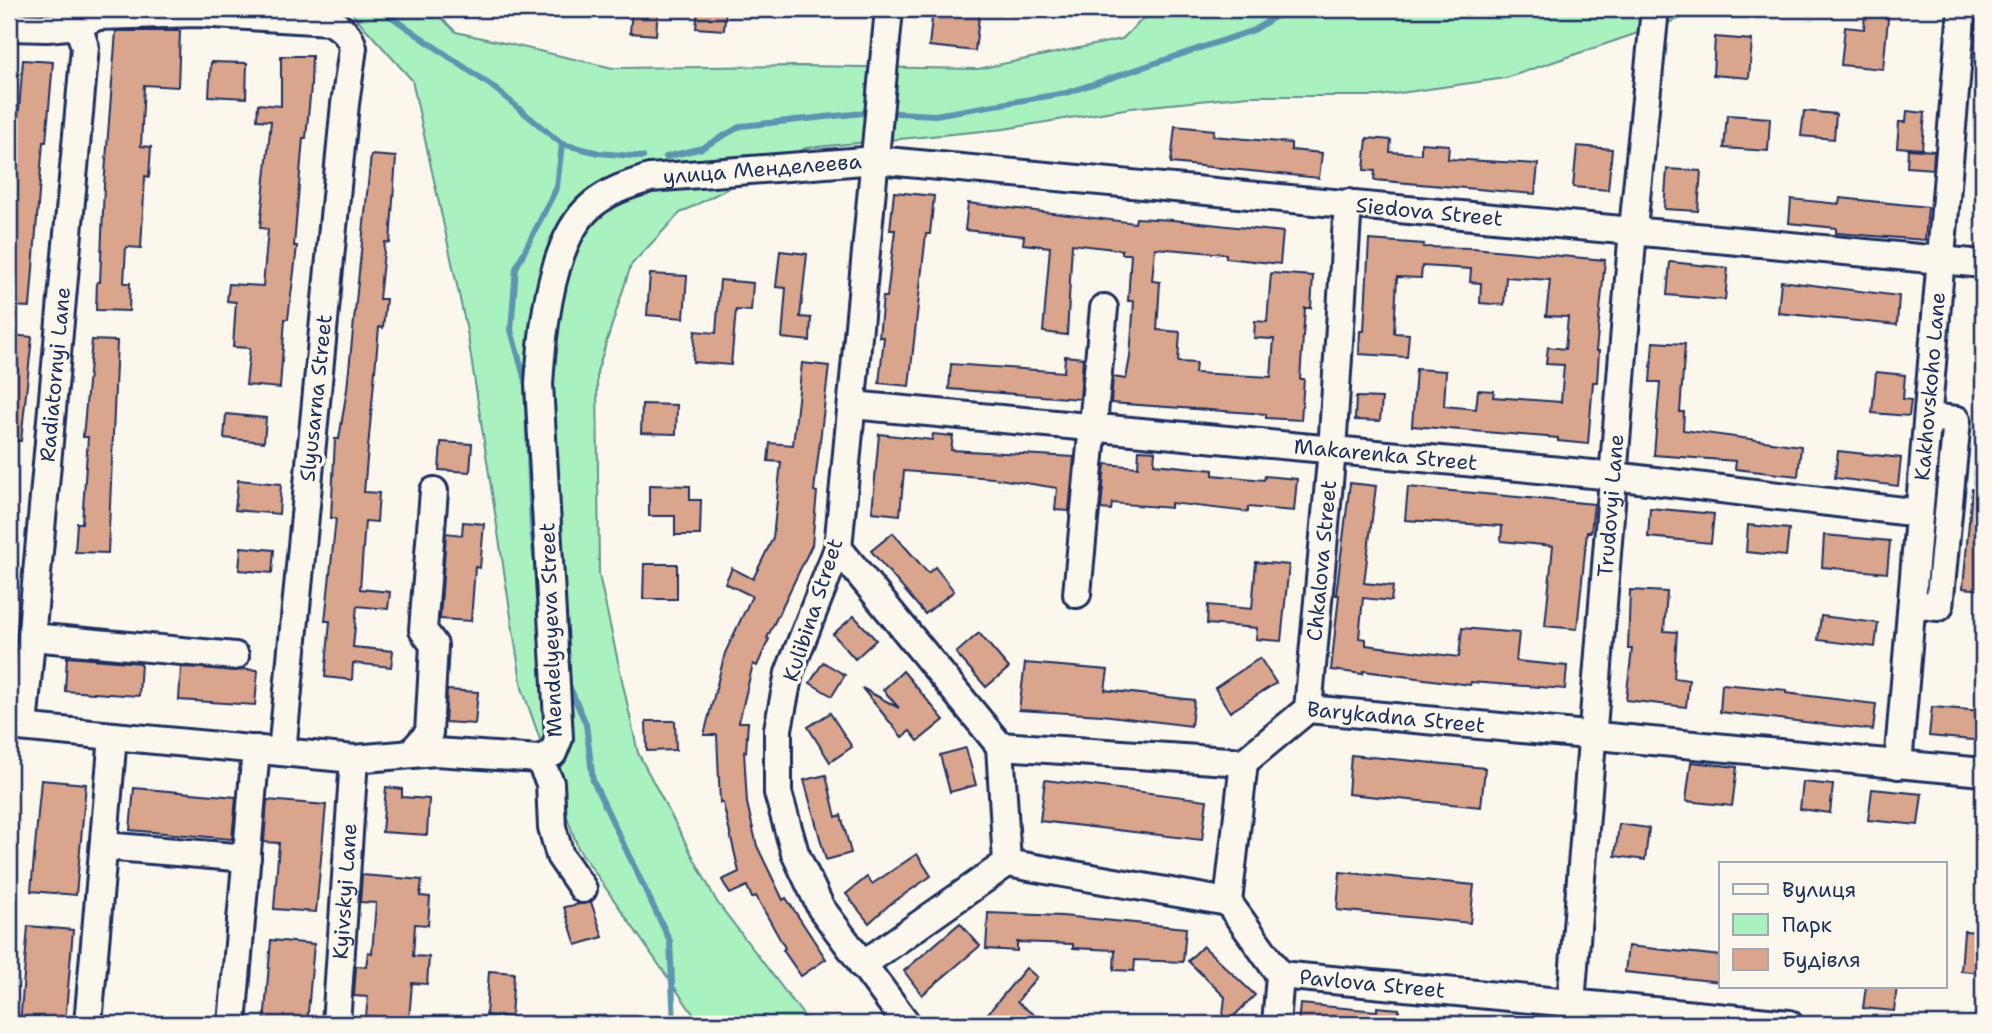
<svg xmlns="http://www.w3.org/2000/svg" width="1992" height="1033" font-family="'Shantell Sans',sans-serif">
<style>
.green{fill:#a9f1bf;stroke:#62908e;stroke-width:2}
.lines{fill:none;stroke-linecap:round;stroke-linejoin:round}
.stream{stroke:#5d94b0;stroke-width:6}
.building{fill:#d9a58d;stroke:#1b2f5e;stroke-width:2}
.minor-casing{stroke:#1b2f5e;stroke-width:32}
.minor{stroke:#fbf7ec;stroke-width:26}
.labels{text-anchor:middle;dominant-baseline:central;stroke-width:7;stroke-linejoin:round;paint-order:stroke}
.street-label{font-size:21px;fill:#1b2f5e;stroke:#fbf7ec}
</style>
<rect width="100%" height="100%" fill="#fbf7ec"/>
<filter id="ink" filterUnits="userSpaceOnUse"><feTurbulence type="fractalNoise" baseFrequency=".0143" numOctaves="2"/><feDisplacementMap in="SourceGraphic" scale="14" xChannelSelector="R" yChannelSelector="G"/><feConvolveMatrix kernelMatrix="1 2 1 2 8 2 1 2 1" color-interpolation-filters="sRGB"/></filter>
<g filter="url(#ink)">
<!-- green -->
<polygon class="green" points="348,9 432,9 456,32 613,68 803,66 978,69 1122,39 1153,9 1708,9 1506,78 1379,96 1249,96 1131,108 1004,129 806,148 680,213 631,265 597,372 599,575 638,753 717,902 810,1024 700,1024 578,848 522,688 467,331 412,80"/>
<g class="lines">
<!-- stream -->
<g class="stream">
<polyline points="380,9 493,87 562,144 599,153 643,157"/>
<polyline points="897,113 935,115 1066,93 1254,30 1287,9"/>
<polyline points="666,157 702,148 741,126 863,113"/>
<polyline points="538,584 532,528 526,384 511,330 516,268 557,187 562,144"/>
<polyline points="567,681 586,724 593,781 670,941 674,1024"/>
</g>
</g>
<!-- building -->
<g class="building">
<polygon points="632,9 658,9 656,35 630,33"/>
<polygon points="698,9 726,9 724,30 696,28"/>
<polygon points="933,9 980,9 975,51 929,46"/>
<polygon points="1865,9 1889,9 1883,69 1841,65 1845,27 1864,29"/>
<polygon points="116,31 180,31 178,87 144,85 141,146 151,147 149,177 145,176 141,248 126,247 124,283 130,283 129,311 96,310 97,282 100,282 104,186"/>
<polygon points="1715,37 1752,40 1749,78 1713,75"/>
<polygon points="281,56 312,56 311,86 306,138 303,138 294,246 297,246 294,272 288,319 285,319 280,388 246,385 250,348 233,347 236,302 227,301 229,284 263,286 268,229 260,228 271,121 257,120 258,104 281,106"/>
<polygon points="23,60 53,62 46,142 43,142 30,307 9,306 9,196 12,196"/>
<polygon points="211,62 247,63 246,98 209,96"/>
<polygon points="1804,111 1836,114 1834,139 1801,136"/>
<polygon points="1907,111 1925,113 1922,149 1897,147 1899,122 1906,122"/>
<polygon points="1727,115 1770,118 1768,151 1724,148"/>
<polygon points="1175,126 1214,130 1213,136 1291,143 1291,150 1322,153 1319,178 1171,163"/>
<polygon points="1367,138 1391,140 1390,152 1421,154 1421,143 1449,145 1448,159 1538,164 1535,194 1374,180 1375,171 1364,170"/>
<polygon points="1577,146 1612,149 1608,190 1573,187"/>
<polygon points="1908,149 1934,151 1933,169 1907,167"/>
<polygon points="371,155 396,157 390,243 385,242 379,299 386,299 383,328 379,327 364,492 379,493 377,522 365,521 360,589 390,592 388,609 357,606 353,647 393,651 391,667 353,663 352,680 325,677 330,621 325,621 336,518 331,518 335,439 339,439 347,389"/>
<polygon points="1667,169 1701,171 1698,211 1664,209"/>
<polygon points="894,192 934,196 930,234 926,234 909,386 879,383 884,337 879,337 883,297 887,297 895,230 890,230"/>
<polygon points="1840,198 1928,207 1925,240 1836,233 1836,228 1789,223 1791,199 1839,204"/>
<polygon points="968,203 1135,223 1136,218 1173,220 1283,232 1280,264 1226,258 1226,254 1155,248 1152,281 1160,282 1157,330 1180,332 1178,362 1196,363 1195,373 1271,377 1274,339 1254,338 1255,321 1267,322 1271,273 1313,276 1311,308 1305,308 1300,379 1304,379 1301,420 1266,418 1266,414 1111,403 1113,377 1126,379 1130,357 1134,301 1128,301 1131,254 1122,254 1122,250 1072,244 1067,335 1043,332 1050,247 1023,244 1024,236 965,230"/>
<polygon points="1369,240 1424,244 1423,247 1473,248 1605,260 1596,351 1599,351 1597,382 1593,382 1588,444 1558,441 1558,438 1412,426 1416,369 1446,371 1444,406 1476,409 1478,390 1494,391 1493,397 1561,402 1564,365 1546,364 1548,347 1565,349 1568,317 1546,316 1550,280 1506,277 1504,305 1480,303 1481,283 1470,282 1471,269 1422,266 1421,278 1397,277 1394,333 1409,334 1407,357 1359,354 1360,331 1364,331"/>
<polygon points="780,251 807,254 800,317 811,318 810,341 782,338 786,288 776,287"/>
<polygon points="1670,262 1728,268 1725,300 1667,295"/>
<polygon points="650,274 687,276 684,318 647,315"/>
<polygon points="720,280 753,283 751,311 736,310 731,365 693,362 695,331 716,333"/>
<polygon points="1781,281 1899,296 1897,325 1778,313"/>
<polygon points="9,335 32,337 21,441 9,441"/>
<polygon points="92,340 117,341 108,553 75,552 77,523 82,523 88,437 83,437"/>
<polygon points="1653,342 1685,344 1680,412 1684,412 1683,430 1801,446 1798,476 1735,469 1736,461 1654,455 1660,382 1650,382"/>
<polygon points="1065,356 1083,358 1080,399 949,389 951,364 1064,372"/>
<polygon points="802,363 829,366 814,491 817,492 812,545 767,638 769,639 757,666 753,664 739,722 748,722 746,752 744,751 747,803 757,846 783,900 786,898 826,959 801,976 783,950 785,948 756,896 752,898 747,886 730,894 722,880 739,872 723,803 720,803 717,735 704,735 725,653 752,596 725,583 732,568 753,579 773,538 781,462 768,461 770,443 793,445"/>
<polygon points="1876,372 1905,375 1903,399 1911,400 1909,416 1872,413"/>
<polygon points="1356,397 1382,398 1380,421 1355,420"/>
<polygon points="642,404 677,405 676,434 641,433"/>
<polygon points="226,414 266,418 264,442 224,438"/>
<polygon points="879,434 932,440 933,434 953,436 951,450 1074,457 1069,511 1055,510 1057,488 993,478 904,471 900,515 872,512"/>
<polygon points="441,442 472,444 470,472 439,470"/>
<polygon points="1139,450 1155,451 1154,464 1213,470 1213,475 1264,480 1265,476 1297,479 1294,511 1248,507 1248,512 1171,503 1171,508 1112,503 1111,510 1101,509 1105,464 1138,467"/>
<polygon points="1838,451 1901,458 1898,486 1835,478"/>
<polygon points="238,480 281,484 279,514 235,510"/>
<polygon points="1350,483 1376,486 1364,583 1393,586 1391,601 1363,598 1359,638 1366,639 1366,645 1459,657 1462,628 1519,633 1516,661 1567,666 1565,689 1471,682 1470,685 1363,671 1363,674 1331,670 1339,595 1336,595"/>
<polygon points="649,485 690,486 690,500 701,500 700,535 675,535 675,516 649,516"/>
<polygon points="1408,487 1594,504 1591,532 1587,532 1577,629 1545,626 1553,546 1501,541 1502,526 1405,520"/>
<polygon points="1972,489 1983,490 1983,590 1963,588"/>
<polygon points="1650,508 1714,514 1711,543 1648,537"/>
<polygon points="463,522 484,524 480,568 475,567 471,621 440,619 446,533 462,535"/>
<polygon points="1748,525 1789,529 1786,556 1746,552"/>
<polygon points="893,533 928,573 935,567 954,591 925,614 871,551"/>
<polygon points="1824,535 1890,541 1887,573 1822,567"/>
<polygon points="241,547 274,550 272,573 239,570"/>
<polygon points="1256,562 1289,565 1281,641 1256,639 1257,628 1207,624 1208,605 1252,609"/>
<polygon points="644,564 677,564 677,599 643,599"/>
<polygon points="1630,590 1667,592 1664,631 1677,632 1674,678 1689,680 1686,707 1626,700 1632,649 1628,649"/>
<polygon points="854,616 876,640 855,659 833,634"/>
<polygon points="1821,616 1878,623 1875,647 1818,640"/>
<polygon points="979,633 1009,668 986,687 956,653"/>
<polygon points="67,657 141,663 139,696 65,691"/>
<polygon points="1260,658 1276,683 1230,712 1215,688"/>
<polygon points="823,662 845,675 832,696 810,683"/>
<polygon points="1025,663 1108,670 1105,690 1194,700 1191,726 1102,715 1019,710"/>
<polygon points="181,667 258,670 255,705 179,700"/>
<polygon points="903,671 944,720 918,741 910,731 902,737 862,688 899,708 883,690"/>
<polygon points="1722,684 1786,690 1786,693 1876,704 1873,730 1720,712"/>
<polygon points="447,690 478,692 475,724 445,722"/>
<polygon points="1932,707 1983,711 1983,741 1929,736"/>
<polygon points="830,713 852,747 830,762 808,727"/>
<polygon points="646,721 675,721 676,750 647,751"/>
<polygon points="966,748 976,785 950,792 940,755"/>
<polygon points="1351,755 1485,768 1481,807 1348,794"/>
<polygon points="1691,762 1737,767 1732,806 1686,801"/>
<polygon points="826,775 836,817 841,815 851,853 826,860 804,780"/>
<polygon points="41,780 86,784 76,895 31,891"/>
<polygon points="1045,780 1207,800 1202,840 1040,821"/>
<polygon points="1803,782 1833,785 1830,813 1800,809"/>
<polygon points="386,787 402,789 402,797 429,799 427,835 382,832"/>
<polygon points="134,788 236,797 232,839 130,830"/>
<polygon points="1872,789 1922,794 1918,825 1868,820"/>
<polygon points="267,800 326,805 316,912 274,909 279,843 264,842"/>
<polygon points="1619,824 1649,828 1645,860 1615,856"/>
<polygon points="917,854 931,876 889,905 869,923 846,894 867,877 872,884"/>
<polygon points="1340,872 1474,885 1470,923 1337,910"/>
<polygon points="362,875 422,880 420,896 430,897 428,925 415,924 413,956 429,957 427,984 412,983 409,1020 366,1016 368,997 354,996 356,966 366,967 368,952 372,953 376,903 360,902"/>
<polygon points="591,902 603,937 576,945 564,907"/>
<polygon points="988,913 1062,916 1186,928 1183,962 1135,960 1134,971 1114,970 1115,950 1073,948 1073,944 1017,942 1017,951 986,949"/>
<polygon points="960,923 980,946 922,995 904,971"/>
<polygon points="28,926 73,930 65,1024 20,1024"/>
<polygon points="1964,931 1983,932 1983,973 1961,971"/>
<polygon points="271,940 314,944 307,1024 264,1024"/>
<polygon points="1203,946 1255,995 1226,1024 1222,1024 1225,997 1188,961"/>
<polygon points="1628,946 1721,956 1721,982 1625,972"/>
<polygon points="1026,968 1037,977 1017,1002 1046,1024 979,1024"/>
<polygon points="489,971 514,973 511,1017 486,1015"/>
<polygon points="1866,986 1897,986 1894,1011 1863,1008"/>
<polygon points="1300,1004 1377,1011 1377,1007 1399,1009 1398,1024 1298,1024"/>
</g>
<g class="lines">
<!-- minor casing -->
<g class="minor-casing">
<g id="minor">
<polyline points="889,9 838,548 789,673 778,729 778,793 795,853 821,908 907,1024"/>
<path d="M 9,27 L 47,28 L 78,25 L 98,16 L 197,13 L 330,21 C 341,28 350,34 353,48 L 345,104 L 282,752"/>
<path id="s1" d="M 852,405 L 1614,476 L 1919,513"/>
<path id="s2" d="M 838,548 L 1000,746 L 1244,762 L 1308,709 L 1983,772"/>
<polyline points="1077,594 1104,308"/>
<polyline points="1912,604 1939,607 1957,420 1928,417"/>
<polyline points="32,637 235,656"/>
<path id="s3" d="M 1308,709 L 1332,450 L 1348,203"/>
<path id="s4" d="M 9,726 L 354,759 L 436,752 L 539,759 L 553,753 L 559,738 L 539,384 C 542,334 550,239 592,205 C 610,190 628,185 650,178 L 876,160 L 1983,264"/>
<path id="s5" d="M 23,727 L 85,47 L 78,25"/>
<polyline points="1000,746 1007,863"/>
<polyline points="410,754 429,733 434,645 423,630 434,491"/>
<polyline points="539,759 550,783 552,827 560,856 583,889"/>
<path id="s6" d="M 1898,765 L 1962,9"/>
<polyline points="104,846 247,858"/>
<polyline points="1228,902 1244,762"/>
<path id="s7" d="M 862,965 L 1007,863 L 1228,902 L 1280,975 L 1789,1024"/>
<path id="s8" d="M 1571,1003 L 1633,229 L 1655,9"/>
<polyline points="88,1024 113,736"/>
<polyline points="232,1024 256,749"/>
<path id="s9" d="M 336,1024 L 354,759"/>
<polyline points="1276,1024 1280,975"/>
</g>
</g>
<!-- minor -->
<use href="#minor" class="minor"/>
</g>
</g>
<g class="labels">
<!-- street labels -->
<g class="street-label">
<text stroke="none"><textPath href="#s4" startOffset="1286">улица Менделеева</textPath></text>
<text stroke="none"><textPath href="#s4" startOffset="1956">Siedova Street</textPath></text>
<text stroke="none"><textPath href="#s5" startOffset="354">Radiatornyi Lane</textPath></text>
<text stroke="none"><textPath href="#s6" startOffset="380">Kakhovskoho Lane</textPath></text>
<text transform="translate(316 398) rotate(-84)">Slyusarna Street</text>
<text stroke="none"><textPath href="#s1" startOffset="536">Makarenka Street</textPath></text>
<text stroke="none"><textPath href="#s8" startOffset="499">Trudovyi Lane</textPath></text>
<text stroke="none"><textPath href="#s3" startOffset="149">Chkalova Street</textPath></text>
<text transform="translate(813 610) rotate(-72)">Kulibina Street</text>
<text transform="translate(551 630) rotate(-92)">Mendelyeyeva Street</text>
<text stroke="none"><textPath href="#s2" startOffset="672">Barykadna Street</textPath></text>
<text stroke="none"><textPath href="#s9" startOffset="133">Kyivskyi Lane</textPath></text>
<text stroke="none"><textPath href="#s7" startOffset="584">Pavlova Street</textPath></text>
</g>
</g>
<!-- margin -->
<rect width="1992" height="1033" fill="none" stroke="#fbf7ec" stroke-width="35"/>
<rect x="18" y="18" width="1957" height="998" fill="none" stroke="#1b2f5e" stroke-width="2.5" filter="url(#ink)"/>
<!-- legend -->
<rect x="1719" y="862" width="228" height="126" fill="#fbf7ec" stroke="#a1a7b3" stroke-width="2"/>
<rect x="1733" y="884" width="35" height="10" fill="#fbf7ec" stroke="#a1a7b3" stroke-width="2"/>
<text x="1782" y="897" font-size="21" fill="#1b2f5e">Вулиця</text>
<rect x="1733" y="914" width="35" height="21" fill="#a9f1bf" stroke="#a1a7b3" stroke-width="2"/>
<text x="1782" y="932" font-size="21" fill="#1b2f5e">Парк</text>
<rect x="1733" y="949" width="35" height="21" fill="#d9a58d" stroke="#a1a7b3" stroke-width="2"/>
<text x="1782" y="967" font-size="21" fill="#1b2f5e">Будівля</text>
</svg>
